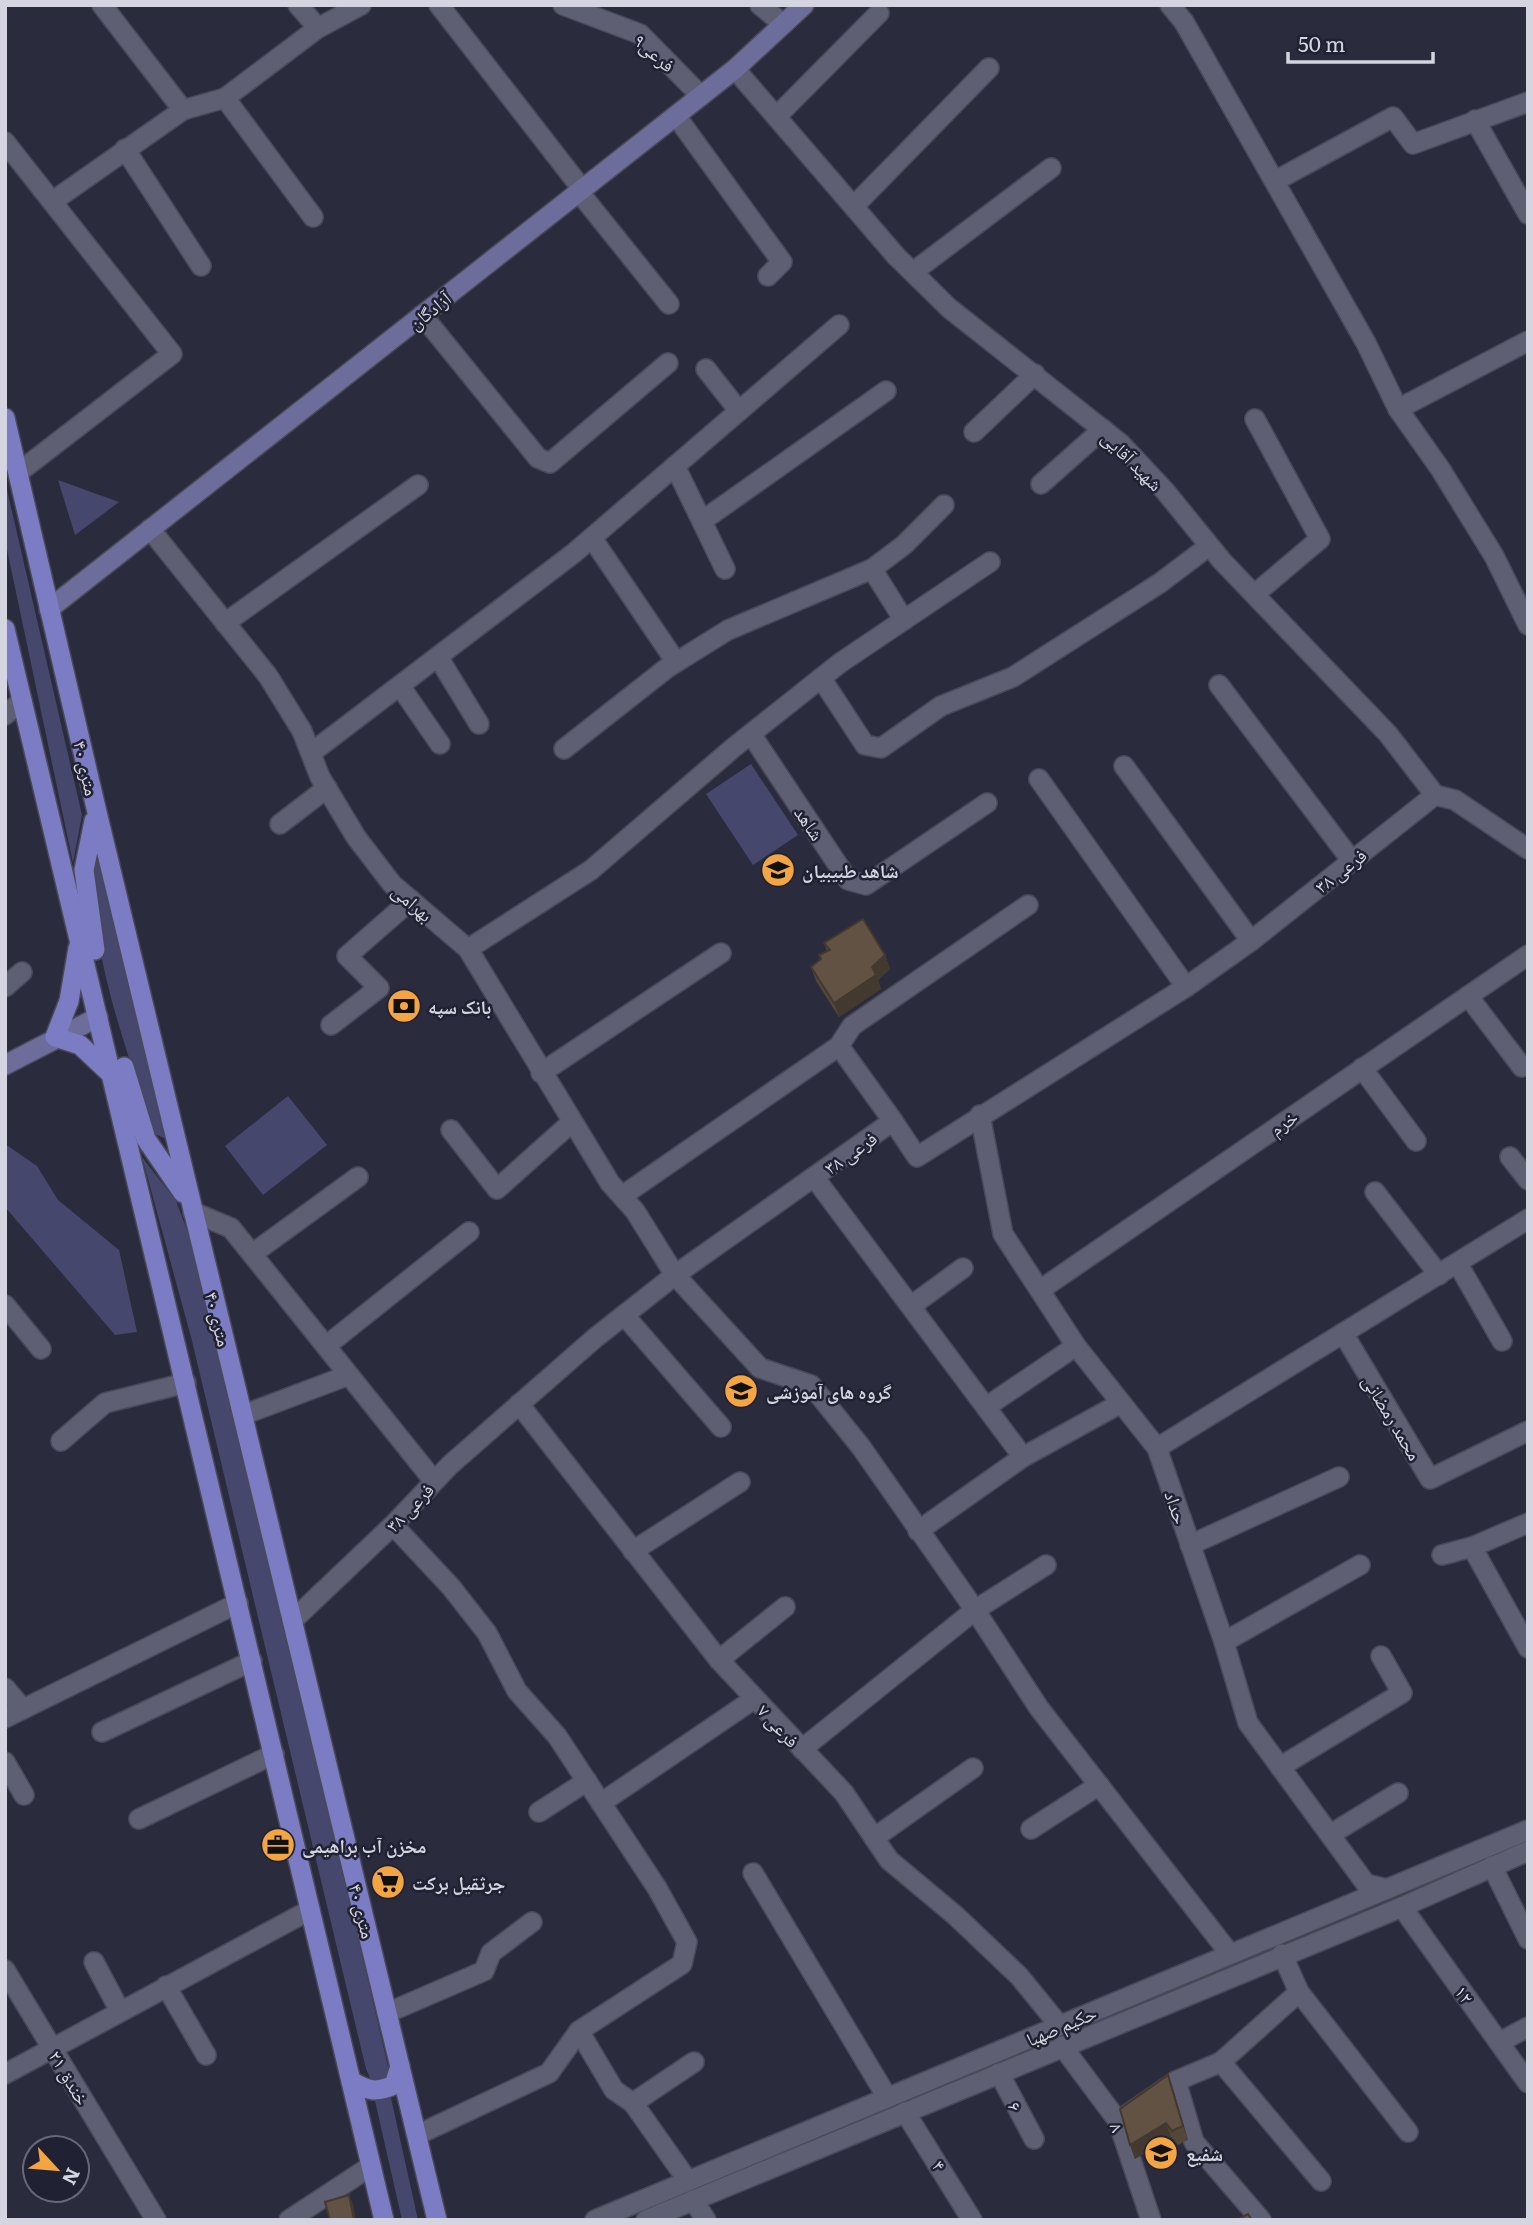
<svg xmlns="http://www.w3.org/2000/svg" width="1533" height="2225" font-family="Literata,'Noto Naskh Arabic',serif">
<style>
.green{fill:#45476c}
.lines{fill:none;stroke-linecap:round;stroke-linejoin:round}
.minor-casing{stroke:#494958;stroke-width:22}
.tertiary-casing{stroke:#494958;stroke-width:22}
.secondary-casing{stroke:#494958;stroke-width:22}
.primary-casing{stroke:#494958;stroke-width:22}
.minor{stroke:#5e5f73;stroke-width:19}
.tertiary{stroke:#5e5f73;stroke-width:19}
.secondary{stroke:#6c6d9b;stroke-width:19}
.primary{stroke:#7b7cc3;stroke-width:19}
.wall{fill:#53473a}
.shaded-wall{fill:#44392f}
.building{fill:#615243;stroke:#44392f;stroke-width:2}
.labels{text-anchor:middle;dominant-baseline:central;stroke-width:5;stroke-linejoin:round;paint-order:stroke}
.street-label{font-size:19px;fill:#d4d5e0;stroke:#202132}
.poi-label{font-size:19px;font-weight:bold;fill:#d4d5e0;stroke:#202132;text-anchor:start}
</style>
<rect width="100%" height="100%" fill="#2a2b3c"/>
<!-- green -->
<g class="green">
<polygon points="58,480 119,502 75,535"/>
<polygon points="5,481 82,815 73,863 5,540"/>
<polygon points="751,764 798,835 753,865 706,794"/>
<path d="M 99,847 L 166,1139 L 155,1134 C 130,1061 77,921 99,847 Z"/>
<polygon points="288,1096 327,1145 263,1195 225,1146"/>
<polygon points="5,1144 37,1166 58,1200 119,1250 137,1332 115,1335 5,1207"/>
<polygon points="142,1157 176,1201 189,1235 257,1506 391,2079 372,2082 366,2069 192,1341"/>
<polygon points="391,2098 418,2220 402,2220 375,2101"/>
</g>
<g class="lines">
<!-- minor casing -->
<g class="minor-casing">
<g id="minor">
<polyline points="102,5 183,110"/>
<polyline points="298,5 318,28"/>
<polyline points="439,5 582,189"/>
<polyline points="563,5 640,34 701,96"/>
<polyline points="760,5 783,24"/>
<polyline points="1170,5 1184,22 1366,343 1398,409 1441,470 1494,556 1528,625"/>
<polyline points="225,98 313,217"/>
<polyline points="676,116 782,262 768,276"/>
<polyline points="777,116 879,13"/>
<polyline points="1475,120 1528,214"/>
<polyline points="5,142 172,354 19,472"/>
<polyline points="125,149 201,266"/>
<polyline points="1275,181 1393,117 1413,144 1528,102"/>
<polyline points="579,192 669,304"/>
<polyline points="53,201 183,110 225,98 318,28 361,5"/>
<polyline points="855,205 989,68"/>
<polyline points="913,272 1051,168"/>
<polyline points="422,315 538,458 550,463 668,363"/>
<polyline points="706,369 739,411"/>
<polyline points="1398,409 1528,341"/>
<polyline points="974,432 1035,374"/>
<polyline points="675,466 725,569"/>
<polyline points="1041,484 1103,429"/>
<polyline points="702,521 886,391"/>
<polyline points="150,529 268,676 302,731 320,777 356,837 392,884 468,949 610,1183 635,1211 675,1275 760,1368 811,1385 861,1447 975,1610 1039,1708 1230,1954"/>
<polyline points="592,538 676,662"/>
<polyline points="872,569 904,620"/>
<polyline points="1255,594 1320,539 1255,419"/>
<polyline points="225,623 418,485"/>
<polyline points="438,657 479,724"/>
<polyline points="821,678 865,745 881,748 941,706 1013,677 1160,583 1209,546"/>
<polyline points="1219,685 1352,861"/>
<polyline points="400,686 440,744"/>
<polyline points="5,715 22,701"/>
<polyline points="751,734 848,880 866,885 987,803"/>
<polyline points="564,749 667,668 728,630 872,569 904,545 944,505"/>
<polyline points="311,753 574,553 839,325"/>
<polyline points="1124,766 1251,941"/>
<polyline points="1039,779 1186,987"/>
<polyline points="280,824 327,788"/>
<polyline points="468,949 591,870 733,748 840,663 990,562"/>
<polyline points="5,987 22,972"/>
<polyline points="1468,996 1522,1067"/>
<polyline points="331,1025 379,988 347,956 411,900"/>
<polyline points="839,1046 893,1121"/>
<polyline points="1362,1068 1416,1141"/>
<polyline points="541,1073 721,953"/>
<polyline points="980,1115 1003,1234 1076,1346 1157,1448 1224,1642 1248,1723 1366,1884 1387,1889"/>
<polyline points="451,1130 497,1189 572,1122"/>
<polyline points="1510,1157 1528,1180"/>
<polyline points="814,1177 1023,1457"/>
<polyline points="1375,1192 1439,1275"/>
<polyline points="622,1196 839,1046 852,1026 1028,905"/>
<polyline points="193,1212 231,1228 434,1481"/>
<polyline points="252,1254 358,1177"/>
<polyline points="1458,1264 1502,1341"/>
<polyline points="1040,1290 1528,955"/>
<polyline points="5,1305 41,1349"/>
<polyline points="911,1306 963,1268"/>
<polyline points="624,1315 721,1427"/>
<polyline points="1343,1333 1430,1479 1528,1431"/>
<polyline points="326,1346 469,1232"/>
<polyline points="519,1404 719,1660 844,1793 889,1860 956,1916 1019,1976 1059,2025"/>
<polyline points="986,1407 1076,1346"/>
<polyline points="243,1415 349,1375"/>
<polyline points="61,1441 105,1403 186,1383"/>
<polyline points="1157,1448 1528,1219"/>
<polyline points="393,1525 451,1587 487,1633 517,1691 557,1736 657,1888 687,1942 682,1964 579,2031 549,2073 417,2135"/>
<polyline points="918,1531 1023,1457 1121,1403"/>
<polyline points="1190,1545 1339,1477"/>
<polyline points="1472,1547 1528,1648"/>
<polyline points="633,1551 740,1482"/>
<polyline points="1442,1555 1472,1547 1528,1523"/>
<polyline points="292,1621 393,1525 450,1465 595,1338 675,1275 893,1121 917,1157 1186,987 1251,941 1435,795"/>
<polyline points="1224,1642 1360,1565"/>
<polyline points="719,1660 785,1607"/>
<polyline points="5,1688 23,1709"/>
<polyline points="5,1718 238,1603"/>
<polyline points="102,1732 252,1661"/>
<polyline points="802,1749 975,1610 1046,1565"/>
<polyline points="5,1762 24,1795"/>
<polyline points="1280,1767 1402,1693 1381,1656"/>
<polyline points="601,1803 754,1699"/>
<polyline points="539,1812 587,1781"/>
<polyline points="139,1819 274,1754"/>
<polyline points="1031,1829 1099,1785"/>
<polyline points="1331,1834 1398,1793"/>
<polyline points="874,1838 973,1768"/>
<polyline points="1492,1866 1528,1939"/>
<polyline points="753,1873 887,2097"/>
<polyline points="1402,1907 1528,2083"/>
<polyline points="1282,1954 1299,1992 1408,2132"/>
<polyline points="94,1962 120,2011"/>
<polyline points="166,1986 206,2055"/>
<polyline points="387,2013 484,1971 491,1953 532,1922"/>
<polyline points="579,2031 614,2090 633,2103 688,2181"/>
<polyline points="1500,2042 1528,2027"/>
<polyline points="1062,2046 1118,2121 1151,2220"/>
<polyline points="1221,2062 1321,2181"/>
<polyline points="999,2073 1034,2139"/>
<polyline points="5,2074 310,1910"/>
<polyline points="1176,2081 1194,2142 1261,2220"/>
<polyline points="633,2103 694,2062"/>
<polyline points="905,2112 972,2220"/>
<polyline points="1118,2121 1176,2081 1221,2062 1299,1992"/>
<polyline points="693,2200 706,2220"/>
<polyline points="289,2220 371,2166"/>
</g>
</g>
<!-- tertiary casing -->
<g class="tertiary-casing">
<g id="tertiary">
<polyline points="735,69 896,256 949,308 1121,444 1165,491 1222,561 1388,734 1435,795 1455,800 1528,849"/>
<polyline points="5,1970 156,2220"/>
<polyline points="595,2220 1528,1830"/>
<polyline points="646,2220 1402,1907 1528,1851"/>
</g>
</g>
<!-- secondary casing -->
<g class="secondary-casing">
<g id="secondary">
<polyline points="49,609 735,69 804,5"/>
<polyline points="5,1065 98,1017"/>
</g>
</g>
<!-- primary casing -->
<g class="primary-casing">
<g id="primary">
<polyline points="5,418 96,808 437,2220"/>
<polyline points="5,629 384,2220"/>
<polyline points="94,821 84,870 95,950"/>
<polyline points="78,948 69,1001 55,1037 80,1045 112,1075"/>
<polyline points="124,1067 146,1139 183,1193"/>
<path d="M 351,2081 C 368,2091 376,2093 394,2085 L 400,2066"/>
</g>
</g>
<!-- minor -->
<use href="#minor" class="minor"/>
<!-- tertiary -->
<use href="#tertiary" class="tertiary"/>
<!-- secondary -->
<use href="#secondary" class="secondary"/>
<!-- primary -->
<use href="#primary" class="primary"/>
</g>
<!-- wall -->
<g class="wall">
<polygon points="824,943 885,955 890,969 878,980 881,989 839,1017 816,981 811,967 820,960 819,955 827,951"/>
<polygon points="1173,2089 1188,2140 1178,2145 1171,2137 1135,2159 1130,2145"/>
</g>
<!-- shaded-wall -->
<g class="shaded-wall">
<polygon points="885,955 890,969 878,980 881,989 839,1017 834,1003"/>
<polygon points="1168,2075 1173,2089 1188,2140 1183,2126"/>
<polygon points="1166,2123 1171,2137 1135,2159 1130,2145"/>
<polygon points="349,2195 353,2204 356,2220 354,2220"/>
</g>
<!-- building -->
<g class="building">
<polygon points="863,919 885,955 872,967 876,975 834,1003 811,967 821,959 819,955 830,950 824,943"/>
<polygon points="1168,2075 1183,2126 1172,2131 1166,2123 1130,2145 1120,2109"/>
<polygon points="349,2195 354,2220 330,2220 325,2202"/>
<polygon points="1248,2214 1252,2220 1237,2220"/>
</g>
<!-- icons -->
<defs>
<g id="school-disc" transform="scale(1.75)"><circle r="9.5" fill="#f3a443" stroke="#202132"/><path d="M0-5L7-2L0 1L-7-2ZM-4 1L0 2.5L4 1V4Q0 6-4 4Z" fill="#111"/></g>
<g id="bank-disc" transform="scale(1.75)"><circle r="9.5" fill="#f3a443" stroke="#202132"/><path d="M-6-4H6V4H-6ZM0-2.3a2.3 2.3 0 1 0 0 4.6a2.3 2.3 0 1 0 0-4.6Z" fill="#111"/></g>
<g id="office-disc" transform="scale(1.75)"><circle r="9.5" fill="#f3a443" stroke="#202132"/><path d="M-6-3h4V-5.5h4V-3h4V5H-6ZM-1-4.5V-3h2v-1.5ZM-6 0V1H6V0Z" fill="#111"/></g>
<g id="supermarket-disc" transform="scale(1.75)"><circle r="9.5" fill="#f3a443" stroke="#202132"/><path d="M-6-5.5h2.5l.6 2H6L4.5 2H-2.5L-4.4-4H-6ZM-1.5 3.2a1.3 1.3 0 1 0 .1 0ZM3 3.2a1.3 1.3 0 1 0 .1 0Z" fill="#111"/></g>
</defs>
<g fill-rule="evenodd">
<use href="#school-disc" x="778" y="870"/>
<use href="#bank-disc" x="404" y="1006"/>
<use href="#school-disc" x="741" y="1391"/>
<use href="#office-disc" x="278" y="1845"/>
<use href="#supermarket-disc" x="388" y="1882"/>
<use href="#school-disc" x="1161" y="2153"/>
</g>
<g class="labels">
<!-- street labels -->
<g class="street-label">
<text transform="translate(655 52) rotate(41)">فرعی۹</text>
<text transform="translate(429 310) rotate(-38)">آزادگان</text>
<text transform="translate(1133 460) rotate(45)">شهید آقایی</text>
<text transform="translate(87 768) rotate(77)">۴۰ متری</text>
<text transform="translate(810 823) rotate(56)">شاهد</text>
<text transform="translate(1340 870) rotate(-38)">فرعی ۳۸</text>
<text transform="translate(413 902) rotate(41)">بهرامی</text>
<text transform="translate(1283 1122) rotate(-35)">خرم</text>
<text transform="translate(850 1152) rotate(-35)">فرعی ۳۸</text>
<text transform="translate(219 1319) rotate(76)">۴۰ متری</text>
<text transform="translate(1393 1417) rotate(59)">محمد رمضانی</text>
<text transform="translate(409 1507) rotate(-46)">فرعی ۳۸</text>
<text transform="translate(1177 1507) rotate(71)">حداد</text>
<text transform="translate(779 1725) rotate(47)">فرعی ۷</text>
<text transform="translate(363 1911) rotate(76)">۴۰ متری</text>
<text transform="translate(1465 1994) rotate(54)">۱۲</text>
<text transform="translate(1061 2025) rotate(-23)">حکیم صهبا</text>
<text transform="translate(70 2077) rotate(59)">۲۱ خندق</text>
<text transform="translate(1016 2106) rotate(62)">۶</text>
<text transform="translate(1118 2127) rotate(68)">۸</text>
<text transform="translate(940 2165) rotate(57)">۴</text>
</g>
<!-- poi labels -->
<g class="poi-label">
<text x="802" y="870">شاهد طبیبیان</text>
<text x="428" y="1006">بانک سپه</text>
<text x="766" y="1391">گروه های آموزشی</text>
<text x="302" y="1845">مخزن آب براهیمی</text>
<text x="412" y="1882">جرثقیل برکت</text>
<text x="1186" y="2153">شفیع</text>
</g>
</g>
<!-- border -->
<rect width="1533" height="2225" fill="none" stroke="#d4d5e0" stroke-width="14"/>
<!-- north arrow -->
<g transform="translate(56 2169) rotate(116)"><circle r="33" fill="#202132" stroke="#686978" stroke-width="2"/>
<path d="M0-5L12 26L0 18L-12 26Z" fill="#f3a443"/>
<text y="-10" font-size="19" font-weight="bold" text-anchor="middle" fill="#d4d5e0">N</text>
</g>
<!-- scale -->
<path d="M1288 52v10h145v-10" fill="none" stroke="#d4d5e0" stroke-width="3.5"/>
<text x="1298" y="52" font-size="21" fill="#d4d5e0" stroke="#202132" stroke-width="5" paint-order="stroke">50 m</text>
</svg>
